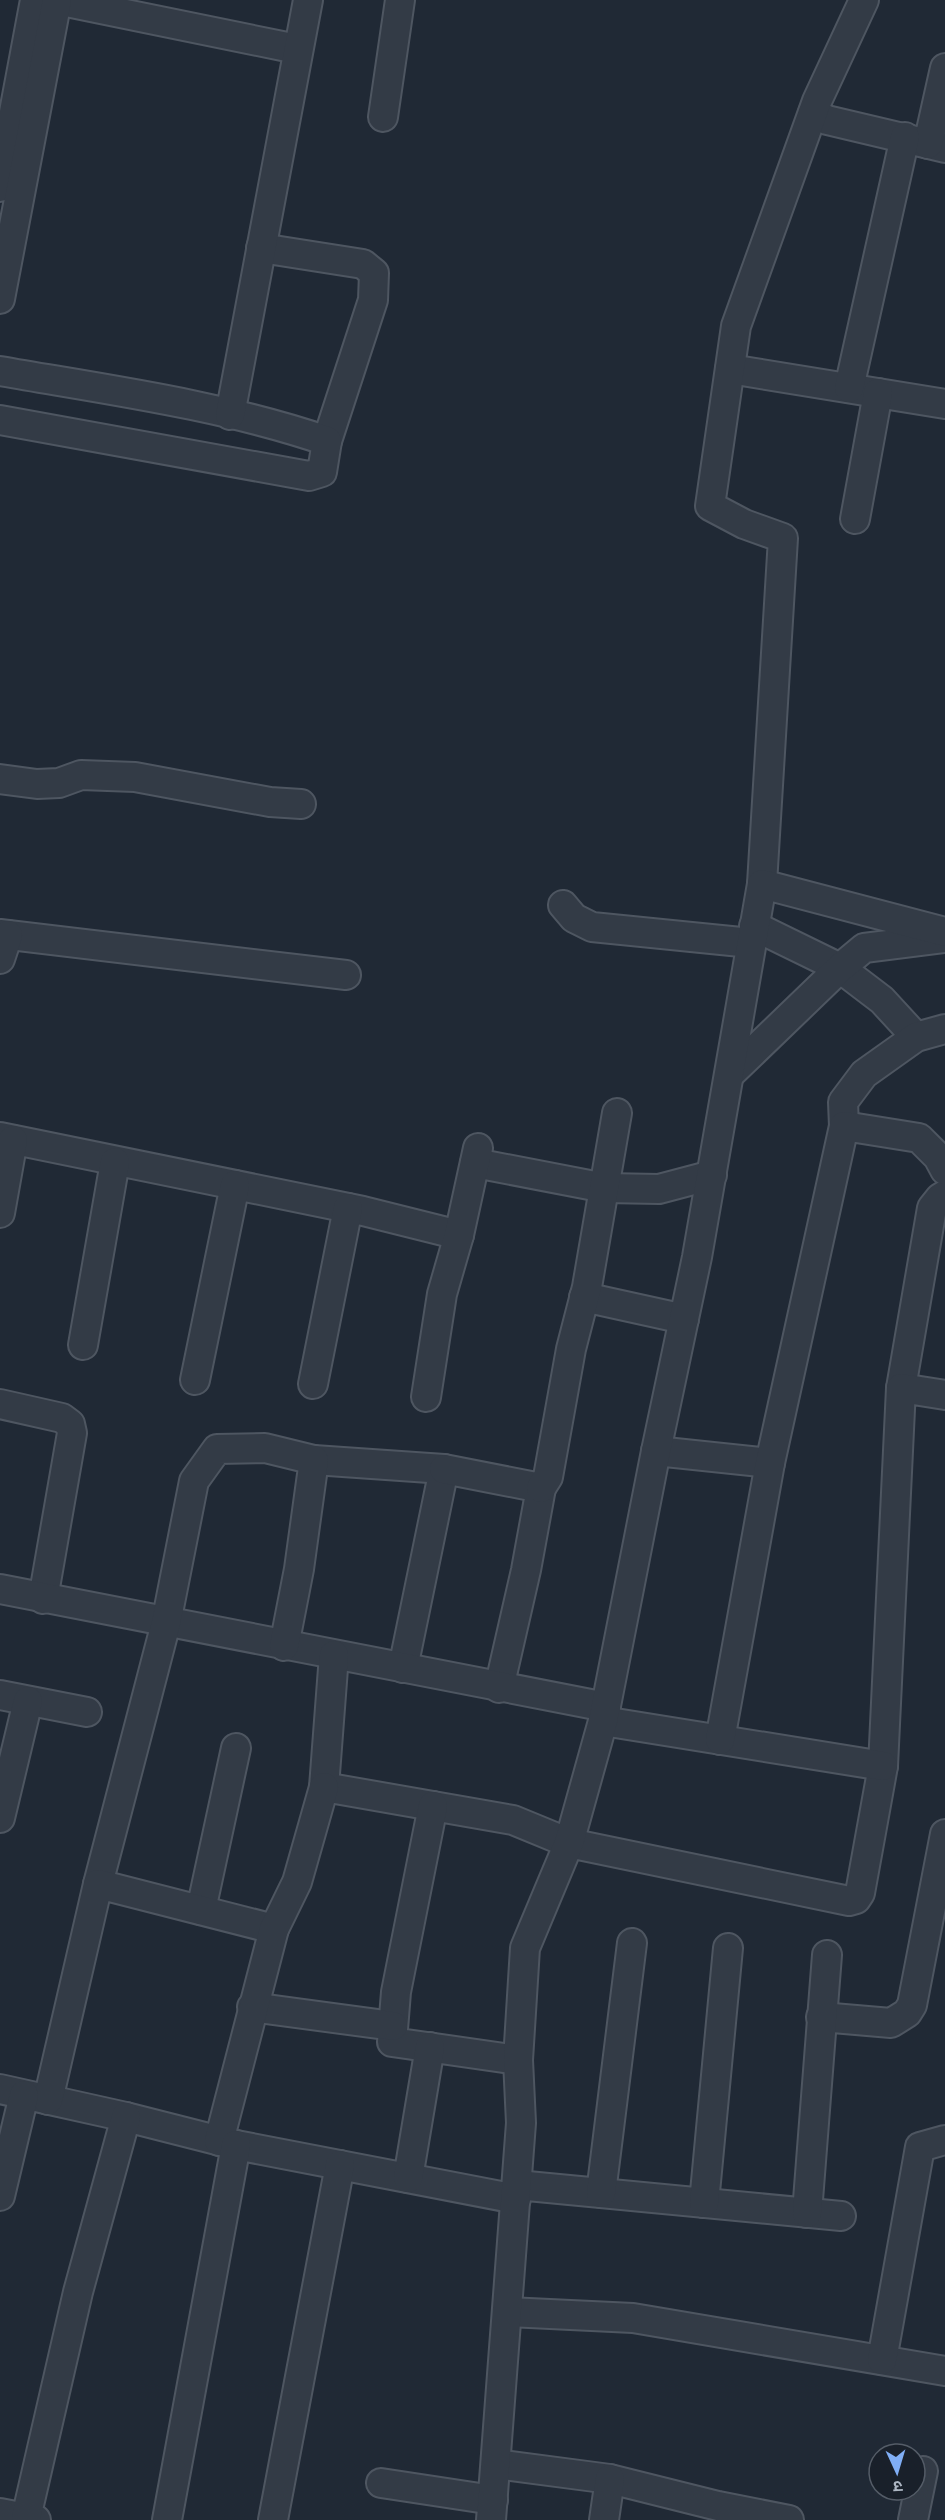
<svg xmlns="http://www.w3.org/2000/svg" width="945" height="2520" font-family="'Golos Text','Noto Sans Devanagari',sans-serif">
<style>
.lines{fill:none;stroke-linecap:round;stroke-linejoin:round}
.minor-casing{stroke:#4e5661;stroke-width:32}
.minor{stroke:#333b46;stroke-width:28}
</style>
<rect width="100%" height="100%" fill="#202935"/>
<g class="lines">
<!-- minor casing -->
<g class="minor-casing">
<g id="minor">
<polyline points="57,0 297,49"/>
<polyline points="813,113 827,120 945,148"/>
<polyline points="383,117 400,0"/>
<polyline points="928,144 945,68"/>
<polyline points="0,187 35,0"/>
<polyline points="261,248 363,264 374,273 373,300 327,441"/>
<polyline points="0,299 57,0"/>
<polyline points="730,369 945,404"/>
<path d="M 0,371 C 109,390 222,405 327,441 L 322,472 L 309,476 L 0,420"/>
<polyline points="849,388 905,137"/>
<polyline points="230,415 308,0"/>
<polyline points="855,519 878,393"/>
<polyline points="0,779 37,784 59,783 81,775 135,777 270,802 301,804"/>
<polyline points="762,884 783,538 744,524 710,506 736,326 817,101 864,0"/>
<polyline points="563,905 574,918 592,927 751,943"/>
<polyline points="754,926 840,968 882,1000 916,1037"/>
<polyline points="0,934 346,975"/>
<polyline points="0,959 8,935"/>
<polyline points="730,1074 840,968 864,948 945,938"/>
<polyline points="844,1126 843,1102 864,1074 916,1037 945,1029"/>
<polyline points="0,1137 363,1211 459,1235"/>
<polyline points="475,1163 605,1188 659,1189 712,1175"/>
<polyline points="0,1213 13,1140"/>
<polyline points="584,1297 684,1319"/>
<polyline points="83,1345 115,1162"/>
<polyline points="195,1380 235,1185"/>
<polyline points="313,1384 348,1208"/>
<polyline points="901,1388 932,1208 940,1198 945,1195"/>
<polyline points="426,1397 442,1294 459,1235 478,1148"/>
<polyline points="0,1404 62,1418 70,1424 72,1433 43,1599"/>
<polyline points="656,1451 770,1463"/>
<polyline points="314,1460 444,1469 403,1668"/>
<polyline points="444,1469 541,1488 526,1570 499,1688"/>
<polyline points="541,1488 548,1477 571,1349 587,1287 617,1113"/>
<polyline points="0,1589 606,1707"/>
<polyline points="334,1655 324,1787 513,1820 569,1843 849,1901 856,1899 860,1893 883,1766 901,1388 945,1395"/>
<polyline points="0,1695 87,1712"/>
<polyline points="603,1721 883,1766"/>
<polyline points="720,1740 770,1463 844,1126 919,1138 938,1157 945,1170"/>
<polyline points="433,1806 396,1992 392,2042 518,2060"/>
<polyline points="0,1818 28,1701"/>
<polyline points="98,1884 166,1623 194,1481 217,1449 265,1448 314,1460 299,1569 284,1646"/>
<polyline points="201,1910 236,1748"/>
<polyline points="252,2007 393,2026"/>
<polyline points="821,2017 891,2023 907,2013 912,2005 945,1834"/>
<polyline points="0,2089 126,2117 236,2145 516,2199"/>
<polyline points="48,2100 98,1884 274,1929"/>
<polyline points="219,2141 274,1929 297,1882 324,1787"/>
<polyline points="408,2178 430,2047"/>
<polyline points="517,2185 841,2216"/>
<polyline points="601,2193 632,1943"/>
<polyline points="0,2196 24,2095"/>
<polyline points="704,2203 728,1948"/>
<polyline points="807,2213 827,1955"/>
<polyline points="508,2312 633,2318 945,2371"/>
<polyline points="882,2360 920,2147 945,2140"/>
<polyline points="496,2464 610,2479 718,2506 789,2520"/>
<polyline points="381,2483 493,2500"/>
<polyline points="0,2513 36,2520"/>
<polyline points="26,2518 78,2292 126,2117"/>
<polyline points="167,2520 236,2145"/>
<polyline points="273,2520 340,2165"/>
<polyline points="491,2520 521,2123 518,2060 525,1948 569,1843 603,1721 656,1451 697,1257 762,884 945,932"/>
<polyline points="604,2520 610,2479"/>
<polyline points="913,2520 923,2471"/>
</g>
</g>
<!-- minor -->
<use href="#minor" class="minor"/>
</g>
<!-- north arrow -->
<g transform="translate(897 2472) rotate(176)"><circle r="28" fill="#19202a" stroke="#545c67" stroke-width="1.5"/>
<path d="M0-4.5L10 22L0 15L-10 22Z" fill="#80aef5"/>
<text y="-9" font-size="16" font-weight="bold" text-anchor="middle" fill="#adb6c3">उ</text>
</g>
</svg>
